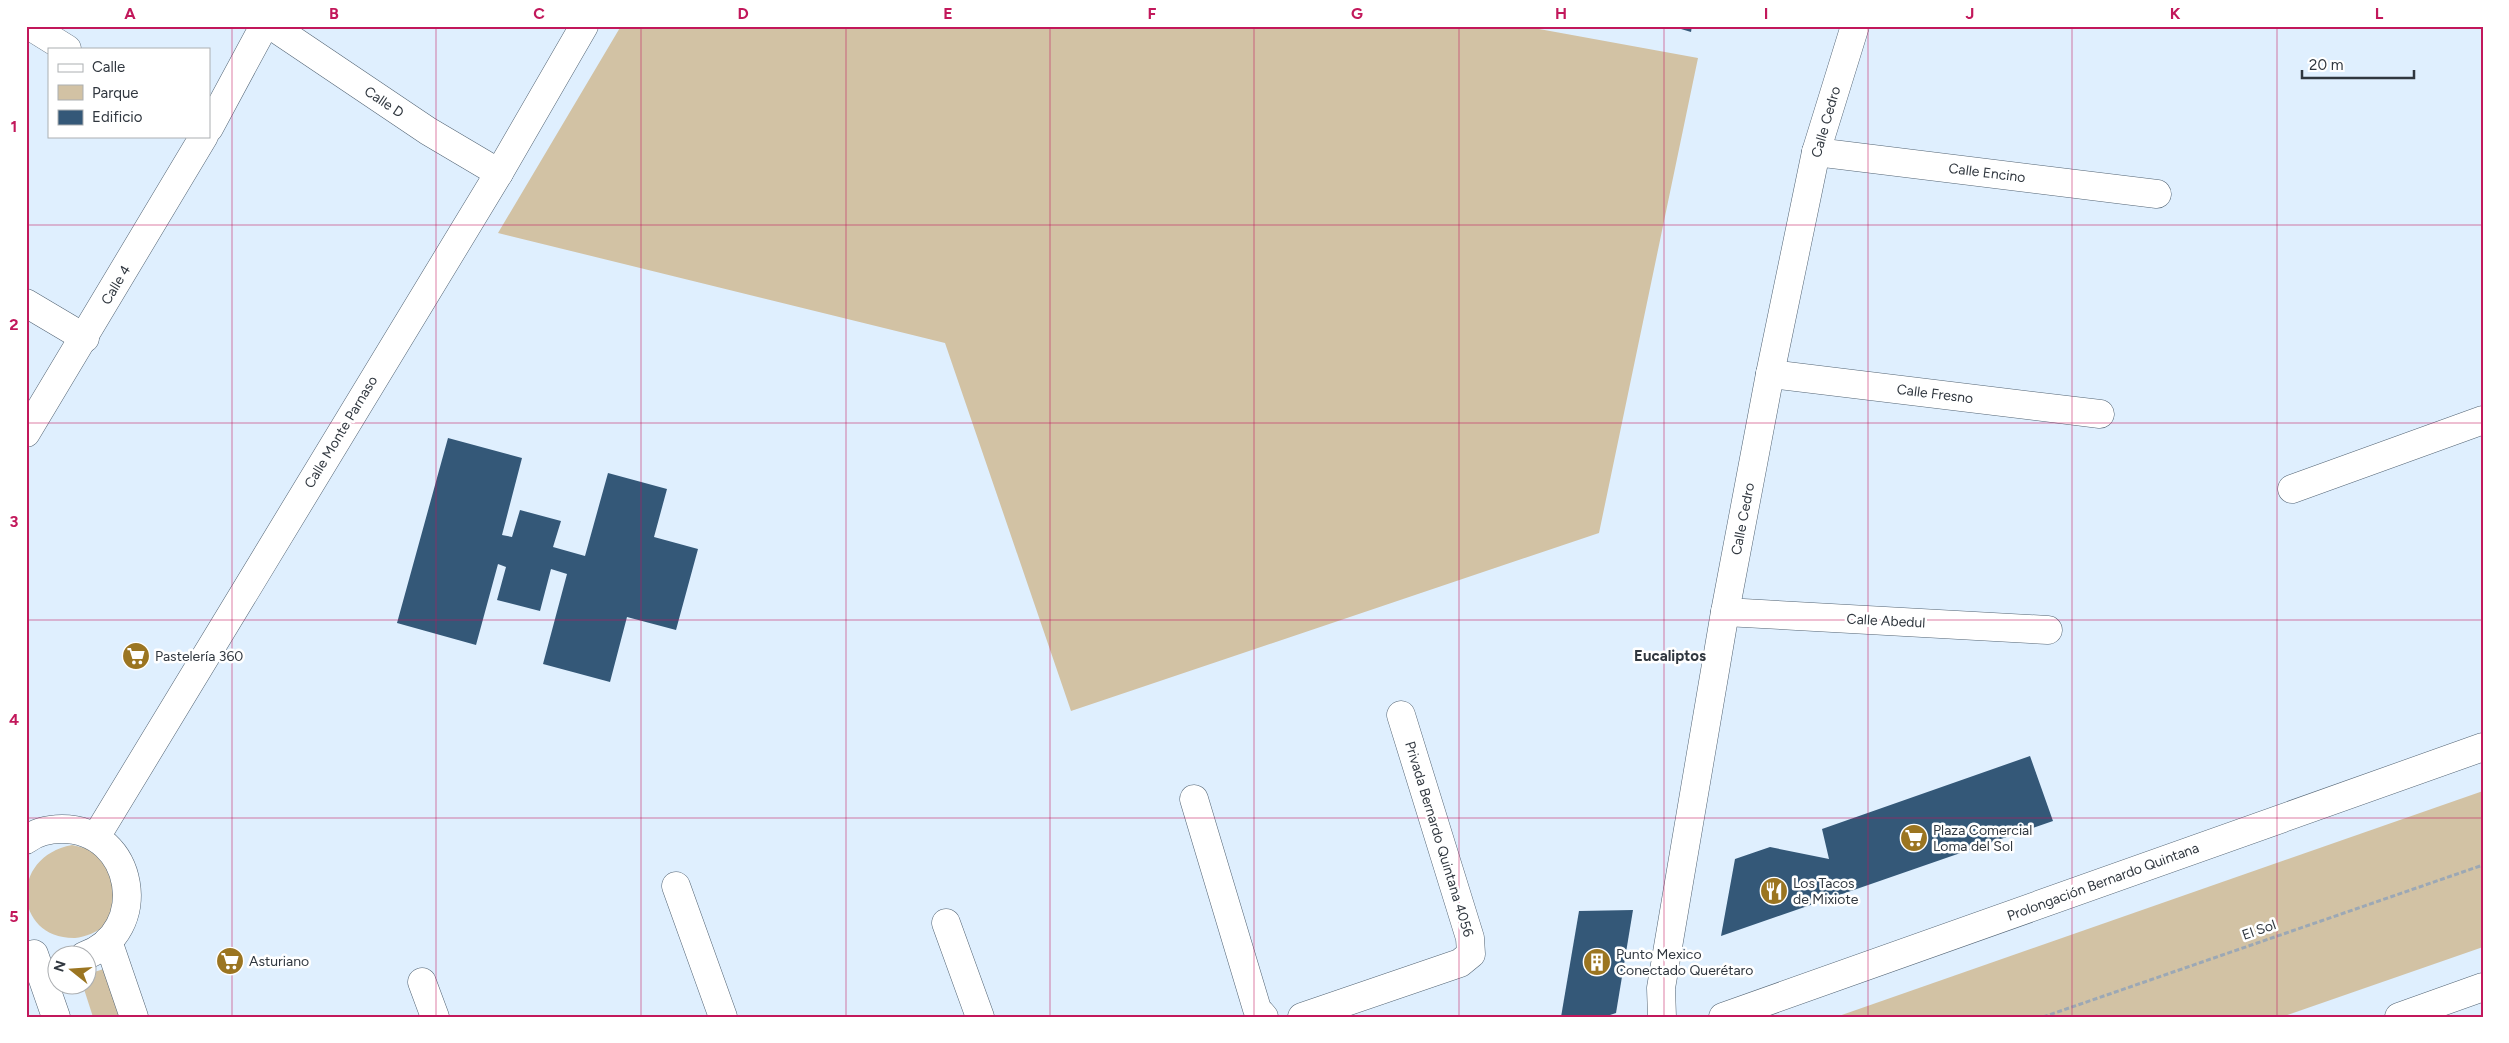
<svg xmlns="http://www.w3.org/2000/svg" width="2509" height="1043" font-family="Figtree,sans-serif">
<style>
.green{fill:#d2c2a4}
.building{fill:#345878}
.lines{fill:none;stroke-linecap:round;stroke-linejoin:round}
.minor-casing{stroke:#536474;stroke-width:29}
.major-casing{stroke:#536474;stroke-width:29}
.path{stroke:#9ca8b5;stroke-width:3;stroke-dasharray:5 2.5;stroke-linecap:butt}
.minor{stroke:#fff;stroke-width:28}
.major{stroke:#fff;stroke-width:28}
.grid{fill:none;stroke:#c2185b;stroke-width:1;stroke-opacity:0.55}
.labels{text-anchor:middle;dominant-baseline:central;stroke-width:5;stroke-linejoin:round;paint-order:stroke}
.street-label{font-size:14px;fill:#30373f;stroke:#fff}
.poi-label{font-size:14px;fill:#30373f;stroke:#fff;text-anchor:start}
.neighbourhood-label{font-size:15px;font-weight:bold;fill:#30373f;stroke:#fff}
.neatline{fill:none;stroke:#c2185b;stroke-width:2}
.grid-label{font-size:16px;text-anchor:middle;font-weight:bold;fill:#c2185b}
</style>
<rect width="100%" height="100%" fill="#dfeffe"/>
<!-- green -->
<g class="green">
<polygon points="621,26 1523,26 1698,58 1599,533 1071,711 945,343 498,233"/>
<polygon points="2483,791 2483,947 2282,1017 1836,1017"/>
<path d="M 72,845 C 109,852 106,865 119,896 C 115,904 112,917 106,924 C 98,932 85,937 75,938 C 14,939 8,857 72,845 Z"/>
<polygon points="110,967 127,1017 93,1017 83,986 88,986 88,974"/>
</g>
<!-- building -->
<g class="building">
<polygon points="1671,26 1692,26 1691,32"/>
<polygon points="448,438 522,458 502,535 512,537 520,510 561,521 553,547 585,556 608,473 667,489 654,537 698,549 676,630 627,617 610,682 543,664 567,574 551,569 540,611 497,600 506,567 498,564 476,645 397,623"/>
<polygon points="2030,756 2053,821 1721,936 1735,859 1770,847 1829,859 1822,829"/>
<polygon points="1633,910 1616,1013 1604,1017 1561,1017 1579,911"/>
</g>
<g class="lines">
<!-- minor casing -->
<g class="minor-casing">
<g id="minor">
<polyline points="30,26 67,49"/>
<polyline points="272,26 428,131 499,173"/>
<polyline points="209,128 264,26"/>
<polyline points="1816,152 2157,194"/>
<polyline points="26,303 85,338"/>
<polyline points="1770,374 2100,414"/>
<polyline points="26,433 204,136"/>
<polyline points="2292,489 2483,420"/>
<polyline points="1725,612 2048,630"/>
<polyline points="1194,799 1257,1009 1264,1017"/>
<polyline points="96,837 499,173 584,26"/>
<path d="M 26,840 C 36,832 50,829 62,829 C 135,829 152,932 84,956"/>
<polyline points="676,886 723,1017"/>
<polyline points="946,923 980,1017"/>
<polyline points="108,941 134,1017"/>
<polyline points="34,954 56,1017"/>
<polyline points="422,982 435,1017"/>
<polyline points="1302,1017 1460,963 1471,954 1470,938 1401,715"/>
<polyline points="1662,1017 1661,988 1725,612 1770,374 1816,152 1855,26"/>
</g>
</g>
<!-- major casing -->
<g class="major-casing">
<g id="major">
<polyline points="1723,1017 2483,747"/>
<polyline points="2399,1017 2483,987"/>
</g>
</g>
<!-- path -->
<polyline class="path" points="2043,1017 2483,865"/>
<!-- minor -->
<use href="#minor" class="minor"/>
<!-- major -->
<use href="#major" class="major"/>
</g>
<!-- grid -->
<path class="grid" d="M 232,26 L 232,1017M 436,26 L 436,1017M 641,26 L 641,1017M 846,26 L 846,1017M 1050,26 L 1050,1017M 1254,26 L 1254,1017M 1459,26 L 1459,1017M 1664,26 L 1664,1017M 1868,26 L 1868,1017M 2072,26 L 2072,1017M 2277,26 L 2277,1017M 26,225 L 2483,225M 26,423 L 2483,423M 26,620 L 2483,620M 26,818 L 2483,818"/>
<!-- icons -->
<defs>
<g id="supermarket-disc" transform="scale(1.4375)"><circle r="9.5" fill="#9b7521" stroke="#fff"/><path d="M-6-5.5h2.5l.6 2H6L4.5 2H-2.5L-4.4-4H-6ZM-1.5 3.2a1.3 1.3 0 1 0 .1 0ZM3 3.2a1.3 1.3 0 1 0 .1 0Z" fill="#fff"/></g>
<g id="restaurant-disc" transform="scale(1.4375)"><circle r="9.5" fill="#9b7521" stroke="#fff"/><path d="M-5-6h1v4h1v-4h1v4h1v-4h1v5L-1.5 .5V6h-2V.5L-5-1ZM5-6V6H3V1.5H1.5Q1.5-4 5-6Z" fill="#fff"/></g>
<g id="building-disc" transform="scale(1.4375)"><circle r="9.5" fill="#9b7521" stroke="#fff"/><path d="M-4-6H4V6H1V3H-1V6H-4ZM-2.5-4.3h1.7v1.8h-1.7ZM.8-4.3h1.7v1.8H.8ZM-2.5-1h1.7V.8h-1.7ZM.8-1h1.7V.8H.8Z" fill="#fff"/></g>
</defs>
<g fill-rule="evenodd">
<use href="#supermarket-disc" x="136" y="656"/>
<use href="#supermarket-disc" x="1914" y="838"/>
<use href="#restaurant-disc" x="1774" y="891"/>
<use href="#supermarket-disc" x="230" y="961"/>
<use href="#building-disc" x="1597" y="962"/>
</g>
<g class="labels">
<!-- street labels -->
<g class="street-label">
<text transform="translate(384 102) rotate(34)">Calle D</text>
<text transform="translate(1826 122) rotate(-74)">Calle Cedro</text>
<text transform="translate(1987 173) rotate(7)">Calle Encino</text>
<text transform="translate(116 285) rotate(-59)">Calle 4</text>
<text transform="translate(1935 394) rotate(7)">Calle Fresno</text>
<text transform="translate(341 432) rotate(-59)">Calle Monte Parnaso</text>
<text transform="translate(1743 519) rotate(-79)">Calle Cedro</text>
<text transform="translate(1886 621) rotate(3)">Calle Abedul</text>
<text transform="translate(1439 839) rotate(73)">Privada Bernardo Quintana 4056</text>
<text transform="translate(2103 882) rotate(-20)">Prolongación Bernardo Quintana</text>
<text transform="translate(2259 930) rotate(-19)">El Sol</text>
</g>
<!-- poi labels -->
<g class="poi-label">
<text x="155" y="656">Pastelería 360</text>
<text x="1933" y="830">Plaza Comercial<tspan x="1933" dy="16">Loma del Sol</tspan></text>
<text x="1793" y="883">Los Tacos<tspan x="1793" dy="16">de Mixiote</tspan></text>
<text x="1616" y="954">Punto Mexico<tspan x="1616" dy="16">Conectado Querétaro</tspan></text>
<text x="249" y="961">Asturiano</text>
</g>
<!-- neighbourhood labels -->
<g class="neighbourhood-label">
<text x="1670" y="656">Eucaliptos</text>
</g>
</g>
<!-- border -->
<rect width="2509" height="1043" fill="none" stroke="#ffffff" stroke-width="55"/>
<!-- legend -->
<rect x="48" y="48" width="162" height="90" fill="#ffffff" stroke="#acafb2"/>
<rect x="58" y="64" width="25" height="8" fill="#ffffff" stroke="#acafb2"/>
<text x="92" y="72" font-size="15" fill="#30373f">Calle</text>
<rect x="58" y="85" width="25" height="15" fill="#d2c2a4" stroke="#acafb2"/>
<text x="92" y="98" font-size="15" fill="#30373f">Parque</text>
<rect x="58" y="110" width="25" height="15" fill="#345878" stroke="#acafb2"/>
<text x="92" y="122" font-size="15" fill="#30373f">Edificio</text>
<!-- north arrow -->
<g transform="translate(72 970) rotate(287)"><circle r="24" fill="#ffffff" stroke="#acafb2"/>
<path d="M0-4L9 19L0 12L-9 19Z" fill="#9b7521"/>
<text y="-8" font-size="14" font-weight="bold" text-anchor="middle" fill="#30373f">N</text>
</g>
<!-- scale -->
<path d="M2302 70v8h112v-8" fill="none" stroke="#30373f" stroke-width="2.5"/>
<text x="2309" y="70" font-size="15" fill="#30373f" stroke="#ffffff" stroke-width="4" paint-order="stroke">20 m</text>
<rect x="28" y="28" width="2454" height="988" class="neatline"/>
<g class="grid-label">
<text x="130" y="19">A</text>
<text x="334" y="19">B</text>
<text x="539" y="19">C</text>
<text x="743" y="19">D</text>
<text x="948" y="19">E</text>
<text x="1152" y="19">F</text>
<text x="1357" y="19">G</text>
<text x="1561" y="19">H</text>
<text x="1766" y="19">I</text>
<text x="1970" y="19">J</text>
<text x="2175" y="19">K</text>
<text x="2379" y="19">L</text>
<text x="14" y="132">1</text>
<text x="14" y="330">2</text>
<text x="14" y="527">3</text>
<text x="14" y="725">4</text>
<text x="14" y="922">5</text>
</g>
</svg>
